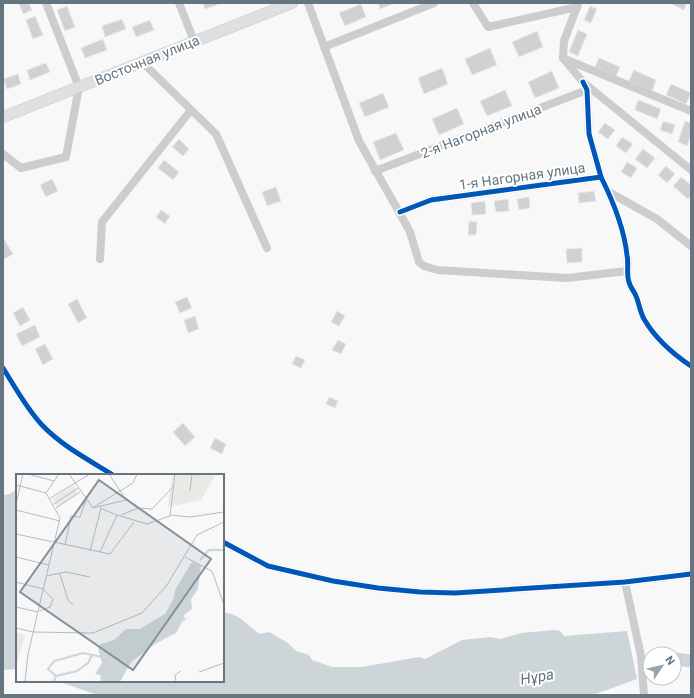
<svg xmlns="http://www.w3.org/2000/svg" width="694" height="698" font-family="Roboto,sans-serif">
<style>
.water{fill:#cdd5d8}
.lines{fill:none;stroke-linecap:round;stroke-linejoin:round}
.river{stroke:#cdd5d8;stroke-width:13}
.building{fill:#cfd1d2;stroke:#e8e8e8}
.major-casing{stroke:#d4d5d6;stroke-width:12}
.minor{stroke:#cbcdce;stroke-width:8}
.major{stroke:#dfe0e1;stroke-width:10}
.cycleway-casing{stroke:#fff;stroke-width:8}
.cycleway{stroke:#0057b8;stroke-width:5}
.labels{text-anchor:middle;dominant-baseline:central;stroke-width:4;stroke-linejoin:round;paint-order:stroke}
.street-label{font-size:14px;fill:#657681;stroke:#fff}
.water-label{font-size:15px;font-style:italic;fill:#60757b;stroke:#fff}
.inset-river{fill:none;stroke:#cdd5d8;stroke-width:2}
.inset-road{fill:none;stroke:#b4bcc1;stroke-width:1}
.view{fill:#84929a;fill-opacity:0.15;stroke:#84929a;stroke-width:2}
.inset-edge{fill:none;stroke:#657681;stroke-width:2}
</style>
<rect width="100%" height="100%" fill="#f8f8f8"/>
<!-- water -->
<g class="water">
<polygon points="17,489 17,669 3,670 3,495 10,494"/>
<path d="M 223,612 C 242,615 246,625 260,634 L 269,632 L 288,643 L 296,651 L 309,655 L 312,660 L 332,667 L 362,667 L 419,657 L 425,659 L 462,640 L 491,637 L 500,639 L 521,633 L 555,630 L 560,631 L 564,636 L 627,631 L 637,679 L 593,695 L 97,695 L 58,681 L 223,681 Z"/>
</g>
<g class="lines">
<!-- river -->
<polyline class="river" points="674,659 691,661"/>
</g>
<!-- building -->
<g class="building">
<polygon points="19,3 29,3 32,10 23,14"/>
<polygon points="203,3 222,3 205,9"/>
<polygon points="378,3 395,3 380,9"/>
<polygon points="669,3 687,3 684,10"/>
<polygon points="361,4 366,17 345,26 339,13"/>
<polygon points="67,6 75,27 65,31 57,10"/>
<polygon points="590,6 597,9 591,23 584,20"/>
<polygon points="35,16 43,35 33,39 26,20"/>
<polygon points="122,19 126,29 105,37 102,26"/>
<polygon points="150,20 154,30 136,37 132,27"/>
<polygon points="578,30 587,34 578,56 569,52"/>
<polygon points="537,31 543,47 519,57 512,42"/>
<polygon points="103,39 107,50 85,58 81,48"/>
<polygon points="490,48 497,65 472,75 465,59"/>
<polygon points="599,58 620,67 616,76 595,67"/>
<polygon points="46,63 50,72 30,80 27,70"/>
<polygon points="442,68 448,84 424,94 418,78"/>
<polygon points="634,70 656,80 652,91 629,81"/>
<polygon points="552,71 559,88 535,98 528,82"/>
<polygon points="18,74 21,84 7,89 3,79"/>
<polygon points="671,84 691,93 686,104 666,95"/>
<polygon points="505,90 512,106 487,116 480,101"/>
<polygon points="383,93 389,107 365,117 359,103"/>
<polygon points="638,100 661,109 657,119 635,110"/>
<polygon points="457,108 464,124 439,135 432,119"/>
<polygon points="663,121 675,125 672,134 660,130"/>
<polygon points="685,121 691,123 691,135 687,146 678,142"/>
<polygon points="605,123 615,130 608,139 598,132"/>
<polygon points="396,133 404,150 380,160 373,142"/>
<polygon points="622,137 633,144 626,153 616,146"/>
<polygon points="179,139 189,149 183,156 172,147"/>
<polygon points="643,149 655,158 647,168 635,159"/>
<polygon points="164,160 179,172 173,180 158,168"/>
<polygon points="627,162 637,168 631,178 621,172"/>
<polygon points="666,166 675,174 667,183 658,175"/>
<polygon points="681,177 691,185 691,195 688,199 673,186"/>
<polygon points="52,179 58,191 46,197 40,185"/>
<polygon points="276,187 281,201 267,206 262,192"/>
<polygon points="594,191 596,201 579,203 578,193"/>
<polygon points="529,197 530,208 519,210 517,199"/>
<polygon points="508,199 509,211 496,212 494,201"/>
<polygon points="485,201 486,214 472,215 471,203"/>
<polygon points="161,210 170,216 165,224 156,217"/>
<polygon points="469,221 477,222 476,235 468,235"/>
<polygon points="3,237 13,254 3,260"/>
<polygon points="582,248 582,262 567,263 566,249"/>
<polygon points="187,297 192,308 180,313 175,302"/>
<polygon points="77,299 87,318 78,323 68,304"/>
<polygon points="23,307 30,320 20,326 13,313"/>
<polygon points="337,311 345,316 339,326 331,322"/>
<polygon points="195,316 199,329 188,333 184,320"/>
<polygon points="35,325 40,337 22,346 16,334"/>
<polygon points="338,340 346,344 341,354 332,350"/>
<polygon points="45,344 53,359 43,365 35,349"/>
<polygon points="296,356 305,360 301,368 292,364"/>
<polygon points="329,397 338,401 335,408 326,404"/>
<polygon points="183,423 195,437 185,446 173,432"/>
<polygon points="215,438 226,444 222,454 210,448"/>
</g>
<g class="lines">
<!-- major casing -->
<g class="major-casing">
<polyline id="major" points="3,117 292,3"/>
</g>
<!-- minor -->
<g class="minor">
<polyline points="179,3 194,41"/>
<polyline points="308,3 359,141 403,219 410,232 419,262 424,266 437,270 567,278 627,271"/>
<polyline points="473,3 488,27 577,7"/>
<polyline points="324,47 434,3"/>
<polyline points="563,58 583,82 691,170"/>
<polyline points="563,58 564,41 578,4"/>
<polyline points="565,59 691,111"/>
<polyline points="142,62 216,134 267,248"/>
<polyline points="3,154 21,168 66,157 79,87 46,3"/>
<polyline points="375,171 587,90"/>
<path d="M 601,177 C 613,201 624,228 627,255 C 629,264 626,273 629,282 C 630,287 634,291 636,296 C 639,303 640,312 644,319 C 655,338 673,354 691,366"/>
<polyline points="609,192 657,219 691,246"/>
<polyline points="400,212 431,200 601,177 589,134 587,90 583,82"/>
<polyline points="100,259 102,222 191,110"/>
<path d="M 3,368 C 15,387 26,408 42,425 C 62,446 89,460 113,475"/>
<polyline points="223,542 268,566 333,581 378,588 420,592 455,593 625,582 691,574"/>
<polyline points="625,582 641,656 644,695"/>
</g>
<!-- major -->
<use href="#major" class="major"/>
<!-- cycleway casing -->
<g class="cycleway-casing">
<g id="cycleway">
<path d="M 601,177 C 613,201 624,228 627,255 C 629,264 626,273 629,282 C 630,287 634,291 636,296 C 639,303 640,312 644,319 C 655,338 673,354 691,366"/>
<polyline points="400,212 431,200 601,177 589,134 587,90 583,82"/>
<path d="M 3,368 C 15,387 26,408 42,425 C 62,446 89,460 113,475"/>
<polyline points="223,542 268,566 333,581 378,588 420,592 455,593 625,582 691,574"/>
</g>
</g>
<!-- cycleway -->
<use href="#cycleway" class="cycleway"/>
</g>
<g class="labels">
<!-- street labels -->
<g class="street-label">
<text transform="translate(147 60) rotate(-22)">Восточная улица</text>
<text transform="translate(481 131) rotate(-21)">2-я Нагорная улица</text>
<text transform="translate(522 176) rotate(-8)">1-я Нагорная улица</text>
</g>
<!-- water labels -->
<g class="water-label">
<text transform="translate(537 677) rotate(-10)">Нұра</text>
</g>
</g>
<!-- overview -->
<g transform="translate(16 474)">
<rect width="208" height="208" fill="#f8f8f8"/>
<path d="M 156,0 L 200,0 L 185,26 L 152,33 ZM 58,11 L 62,19 L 41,33 L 36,24 ZM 0,159 L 9,161 L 0,193 Z" fill="#e8eae5"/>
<path d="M 176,88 L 185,92 L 182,115 L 175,125 L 176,135 L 168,141 L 169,145 L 174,143 L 166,148 L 160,159 L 139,170 L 115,188 L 104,208 L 85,208 L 84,201 L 79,200 L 86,189 L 82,175 L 85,170 L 98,166 L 110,155 L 124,155 L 149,140 L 158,124 L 159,116 Z" fill="#cdd5d8"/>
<path class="inset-river" d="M 184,86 L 193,76 L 208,76M 40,202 L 61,197 L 72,189 L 76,181M 38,208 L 40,202 L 32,195 L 38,187 L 67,179 L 86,183"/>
<path class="inset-road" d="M 12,0 L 38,7M 53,0 L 77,34M 0,11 L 30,19 L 44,44 L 12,180 L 9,208M 174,17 L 176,0M 30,19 L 43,0M 34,24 L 74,0M 0,30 L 7,0M 38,30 L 62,14M 78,33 L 117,9 L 121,0M 40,34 L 64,18M 77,34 L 110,26 L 93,0M 0,36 L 44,47M 101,41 L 131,50 L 154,42 L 159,0M 105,41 L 122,34 L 136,35 L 157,13M 154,41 L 174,43 L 208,38M 0,60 L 94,80 L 118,48M 49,71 L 55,42 L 64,43 L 70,26M 74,77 L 85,34M 84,78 L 101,41 L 84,34M 0,83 L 33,91M 169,83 L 196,97 L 208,131M 44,100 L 52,126 L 57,131M 30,102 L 50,98 L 74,103M 0,108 L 27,115 L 37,125 L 34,133 L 23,137M 0,133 L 22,138M 0,154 L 17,158M 17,158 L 77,159 L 126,139 L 151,111 L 181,61 L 208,48M 183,198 L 208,189M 160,208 L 159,201 L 165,197"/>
<path class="view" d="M 83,6 L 195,85 L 117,196 L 4,118 Z"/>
<rect width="208" height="208" class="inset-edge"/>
</g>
<!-- border -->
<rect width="694" height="698" fill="none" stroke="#657681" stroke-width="8"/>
<!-- north arrow -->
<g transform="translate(662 666) rotate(55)"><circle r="19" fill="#ffffff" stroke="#c1c8cd"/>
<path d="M0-3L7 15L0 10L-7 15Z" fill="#98a4ab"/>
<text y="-6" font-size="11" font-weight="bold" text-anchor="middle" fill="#657681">N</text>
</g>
</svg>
